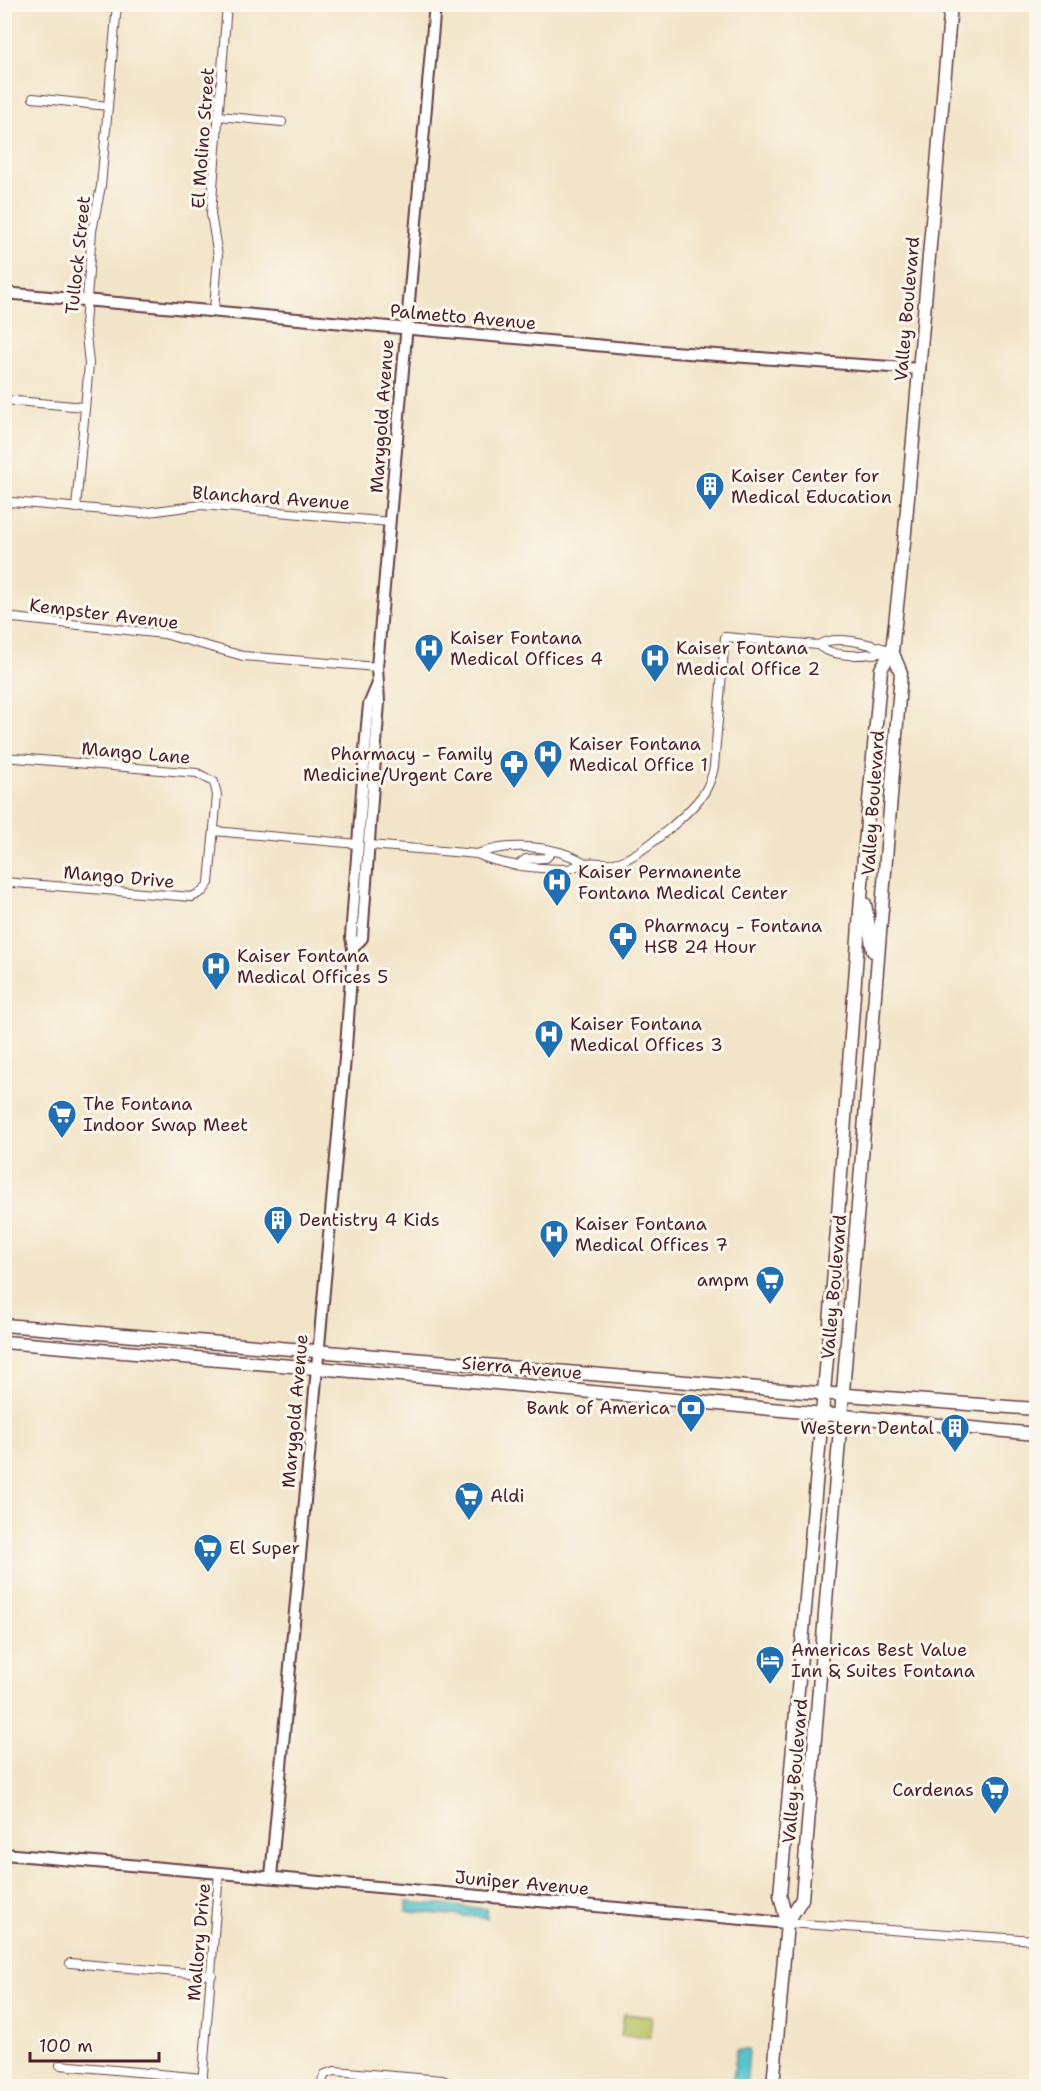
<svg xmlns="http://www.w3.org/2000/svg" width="1041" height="2091" font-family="'Shantell Sans',sans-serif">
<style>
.green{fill:#b7c365;stroke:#807148;stroke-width:1.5}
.water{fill:#57c5cd;stroke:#50727c;stroke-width:1.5}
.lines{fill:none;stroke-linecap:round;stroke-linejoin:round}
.minor-casing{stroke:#633d43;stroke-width:10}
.tertiary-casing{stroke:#633d43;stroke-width:14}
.primary-casing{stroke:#633d43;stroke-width:15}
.minor{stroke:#fff;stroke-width:8}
.tertiary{stroke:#fff;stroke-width:10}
.primary{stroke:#fff;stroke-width:12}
.labels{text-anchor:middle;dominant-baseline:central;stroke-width:6;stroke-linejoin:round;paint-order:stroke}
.street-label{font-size:18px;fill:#4a1f2b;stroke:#fbf7ec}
.poi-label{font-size:18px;fill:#4a1f2b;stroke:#fbf7ec;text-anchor:start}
</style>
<rect width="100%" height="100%" fill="#fbf7ec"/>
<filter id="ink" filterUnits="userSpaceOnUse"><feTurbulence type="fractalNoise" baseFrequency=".0167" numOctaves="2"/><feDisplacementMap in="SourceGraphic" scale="12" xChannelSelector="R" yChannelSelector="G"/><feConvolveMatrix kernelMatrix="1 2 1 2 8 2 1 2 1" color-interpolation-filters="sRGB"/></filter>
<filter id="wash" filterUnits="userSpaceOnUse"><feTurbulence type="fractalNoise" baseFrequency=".008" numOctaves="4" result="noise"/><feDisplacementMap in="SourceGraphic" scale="24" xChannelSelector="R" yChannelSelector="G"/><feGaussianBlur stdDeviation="1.35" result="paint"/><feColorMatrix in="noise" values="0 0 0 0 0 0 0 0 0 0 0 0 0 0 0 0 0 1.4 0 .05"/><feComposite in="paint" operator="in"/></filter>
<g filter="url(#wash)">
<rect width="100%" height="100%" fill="#f2e4c8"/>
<!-- green -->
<polygon class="green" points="624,2014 652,2017 650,2037 621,2036"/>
<!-- water -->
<g class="water">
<polygon points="406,1902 487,1909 487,1918 406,1911"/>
<polygon points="737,2050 749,2050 746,2086 732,2086"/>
</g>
</g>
<g filter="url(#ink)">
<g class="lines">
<!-- minor casing -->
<g class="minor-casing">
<g id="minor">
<polyline points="33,98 108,106"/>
<polyline points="219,116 282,122"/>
<polyline points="214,310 218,256 211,214 227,4"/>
<polyline points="4,400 85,407"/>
<polyline points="76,508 89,364 85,325 92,231 101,186 117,4"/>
<polyline points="4,520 6,505 11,502 141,513 201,505 390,522"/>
<polyline points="4,617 164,634 243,656 377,667"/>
<path d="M 818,645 C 837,634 869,644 889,650"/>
<polyline points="4,757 197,773 214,782 217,795 209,883 203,891 192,897 4,882"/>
<polyline points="214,831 358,844"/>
<path d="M 370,845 L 477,854 C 501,866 541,869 568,869 C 574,868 579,864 585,863 C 598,861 610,866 622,861 C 646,851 689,814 704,793 C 709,785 712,777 714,767 L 725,637 L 818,645 C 835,660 871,655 892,651"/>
<path d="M 477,854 C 509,842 555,845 585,863"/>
<polyline points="519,864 526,859 546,858 553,851"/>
<polyline points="787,1923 1036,1940"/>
<polyline points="70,1963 212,1975"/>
<polyline points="60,2065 203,2078"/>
<polyline points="202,2086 219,1872"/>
<polyline points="320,2086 325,2074 335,2071 442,2080 457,2086"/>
</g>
</g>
<!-- tertiary casing -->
<g class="tertiary-casing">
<g id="tertiary">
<polyline points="4,293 673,352 920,369"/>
<polyline points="353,948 362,938 379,702 377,667 435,4"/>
<polyline points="4,1854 787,1923"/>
<polyline points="271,1877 346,1047 353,948 351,937 367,725 369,705 377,686"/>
</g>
</g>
<!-- primary casing -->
<g class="primary-casing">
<g id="primary">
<polyline points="865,904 873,951"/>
<polyline points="4,1325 806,1392 1036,1409"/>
<polyline points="4,1342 507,1384 1036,1434"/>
<polyline points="787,1923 802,1899 901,673 892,651"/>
<polyline points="773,2086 787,1923 780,1895 831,1312 864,856 881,669 892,651 904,543 951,4"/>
</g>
</g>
<!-- minor -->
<use href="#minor" class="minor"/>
<!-- tertiary -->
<use href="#tertiary" class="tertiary"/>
<!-- primary -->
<use href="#primary" class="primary"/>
</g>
</g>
<!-- icons -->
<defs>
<g id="building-pin" transform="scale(1.5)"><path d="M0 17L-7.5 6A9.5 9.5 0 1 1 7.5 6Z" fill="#1f6fb2" stroke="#fbf7ec"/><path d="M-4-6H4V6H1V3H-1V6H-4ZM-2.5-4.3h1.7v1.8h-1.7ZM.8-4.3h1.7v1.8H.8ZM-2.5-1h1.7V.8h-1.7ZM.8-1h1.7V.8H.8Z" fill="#fff"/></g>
<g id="hospital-pin" transform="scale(1.5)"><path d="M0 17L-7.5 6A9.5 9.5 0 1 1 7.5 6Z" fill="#1f6fb2" stroke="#fbf7ec"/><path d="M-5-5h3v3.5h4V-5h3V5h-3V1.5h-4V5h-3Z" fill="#fff"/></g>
<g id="pharmacy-pin" transform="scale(1.5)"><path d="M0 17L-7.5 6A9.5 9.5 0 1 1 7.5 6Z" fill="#1f6fb2" stroke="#fbf7ec"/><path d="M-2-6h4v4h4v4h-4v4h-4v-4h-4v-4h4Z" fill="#fff"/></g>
<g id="supermarket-pin" transform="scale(1.5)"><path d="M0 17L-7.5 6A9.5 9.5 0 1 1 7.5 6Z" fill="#1f6fb2" stroke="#fbf7ec"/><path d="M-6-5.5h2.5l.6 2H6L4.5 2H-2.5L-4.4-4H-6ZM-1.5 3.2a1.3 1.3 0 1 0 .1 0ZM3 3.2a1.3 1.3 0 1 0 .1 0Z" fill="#fff"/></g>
<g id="bank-pin" transform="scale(1.5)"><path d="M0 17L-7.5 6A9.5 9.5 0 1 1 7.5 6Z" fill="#1f6fb2" stroke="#fbf7ec"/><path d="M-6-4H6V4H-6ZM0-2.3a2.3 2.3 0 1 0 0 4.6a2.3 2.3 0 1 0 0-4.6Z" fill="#fff"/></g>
<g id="hotel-pin" transform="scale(1.5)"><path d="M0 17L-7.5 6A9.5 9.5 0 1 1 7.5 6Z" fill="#1f6fb2" stroke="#fbf7ec"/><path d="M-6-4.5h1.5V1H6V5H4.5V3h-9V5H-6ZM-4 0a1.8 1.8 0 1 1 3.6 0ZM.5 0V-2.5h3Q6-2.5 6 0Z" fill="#fff"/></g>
</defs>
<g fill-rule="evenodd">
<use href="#building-pin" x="710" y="486"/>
<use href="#hospital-pin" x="429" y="648"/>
<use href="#hospital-pin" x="655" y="658"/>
<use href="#hospital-pin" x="548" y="754"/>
<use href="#pharmacy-pin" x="514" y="764"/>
<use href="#hospital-pin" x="557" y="882"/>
<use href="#pharmacy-pin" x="623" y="936"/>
<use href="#hospital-pin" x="216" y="966"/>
<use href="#hospital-pin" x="549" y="1034"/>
<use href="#supermarket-pin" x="62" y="1114"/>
<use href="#building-pin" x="278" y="1220"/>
<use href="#hospital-pin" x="554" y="1234"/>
<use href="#supermarket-pin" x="770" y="1280"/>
<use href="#bank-pin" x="691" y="1408"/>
<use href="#building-pin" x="955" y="1428"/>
<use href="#supermarket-pin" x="469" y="1496"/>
<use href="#supermarket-pin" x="208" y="1548"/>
<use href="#hotel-pin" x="770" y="1660"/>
<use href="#supermarket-pin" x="995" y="1790"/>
</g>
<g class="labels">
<!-- street labels -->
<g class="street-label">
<text transform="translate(203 138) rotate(-86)">El Molino Street</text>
<text transform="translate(78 255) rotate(-84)">Tullock Street</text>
<text transform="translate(907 309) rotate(-85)">Valley Boulevard</text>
<text transform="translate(463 317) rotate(5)">Palmetto Avenue</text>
<text transform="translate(382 416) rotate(-86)">Marygold Avenue</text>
<text transform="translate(271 498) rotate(4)">Blanchard Avenue</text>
<text transform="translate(104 614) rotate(7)">Kempster Avenue</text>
<text transform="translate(136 753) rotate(5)">Mango Lane</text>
<text transform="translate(873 803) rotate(-86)">Valley Boulevard</text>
<text transform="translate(119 877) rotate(5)">Mango Drive</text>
<text transform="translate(834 1287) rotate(-85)">Valley Boulevard</text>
<text transform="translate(522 1368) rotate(5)">Sierra Avenue</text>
<text transform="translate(295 1411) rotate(-85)">Marygold Avenue</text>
<text transform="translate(795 1771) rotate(-85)">Valley Boulevard</text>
<text transform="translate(522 1883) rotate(5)">Juniper Avenue</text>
<text transform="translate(199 1942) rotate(-85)">Mallory Drive</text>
</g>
<!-- poi labels -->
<g class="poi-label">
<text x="731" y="476">Kaiser Center for<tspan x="731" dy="21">Medical Education</tspan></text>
<text x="450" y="638">Kaiser Fontana<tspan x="450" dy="21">Medical Offices 4</tspan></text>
<text x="676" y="648">Kaiser Fontana<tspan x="676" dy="21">Medical Office 2</tspan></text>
<text x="569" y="744">Kaiser Fontana<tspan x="569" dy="21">Medical Office 1</tspan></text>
<text x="493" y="754" text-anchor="end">Pharmacy - Family<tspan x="493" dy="21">Medicine/Urgent Care</tspan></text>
<text x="578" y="872">Kaiser Permanente<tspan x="578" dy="21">Fontana Medical Center</tspan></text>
<text x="644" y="926">Pharmacy - Fontana<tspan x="644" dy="21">HSB 24 Hour</tspan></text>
<text x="237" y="956">Kaiser Fontana<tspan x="237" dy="21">Medical Offices 5</tspan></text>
<text x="570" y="1024">Kaiser Fontana<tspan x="570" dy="21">Medical Offices 3</tspan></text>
<text x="83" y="1104">The Fontana<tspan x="83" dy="21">Indoor Swap Meet</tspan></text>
<text x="299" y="1220">Dentistry 4 Kids</text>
<text x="575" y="1224">Kaiser Fontana<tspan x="575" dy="21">Medical Offices 7</tspan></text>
<text x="749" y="1280" text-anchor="end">ampm</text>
<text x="670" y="1408" text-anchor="end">Bank of America</text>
<text x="934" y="1428" text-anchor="end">Western Dental</text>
<text x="490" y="1496">Aldi</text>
<text x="229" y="1548">El Super</text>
<text x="791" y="1650">Americas Best Value<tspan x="791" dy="21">Inn &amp; Suites Fontana</tspan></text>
<text x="974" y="1790" text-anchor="end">Cardenas</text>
</g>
</g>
<!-- margin -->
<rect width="1041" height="2091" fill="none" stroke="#fbf7ec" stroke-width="24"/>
<!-- scale -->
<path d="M30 2052v9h129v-9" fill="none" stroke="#4a1f2b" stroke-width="3"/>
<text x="39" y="2052" font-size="18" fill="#4a1f2b" stroke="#fbf7ec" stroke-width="4.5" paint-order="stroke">100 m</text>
</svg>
